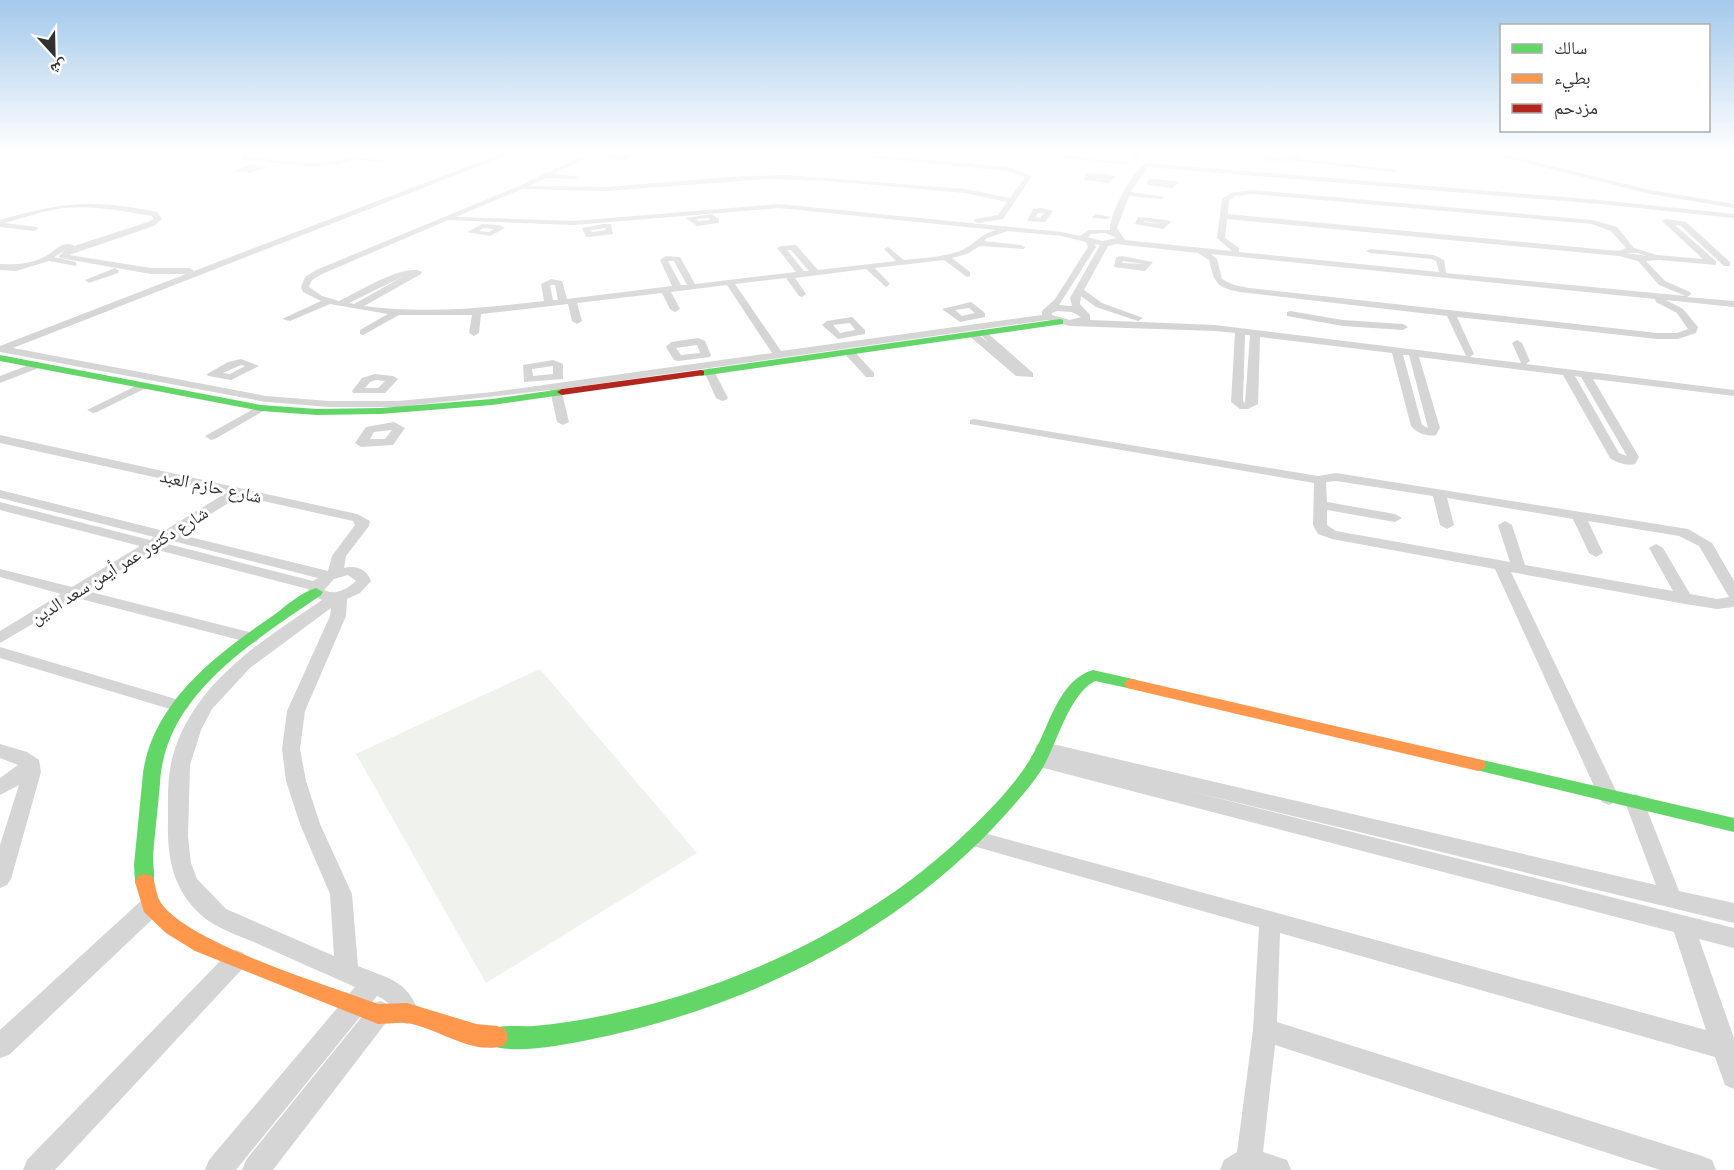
<svg xmlns="http://www.w3.org/2000/svg" width="1734" height="1170" font-family="'IBM Plex Sans','Noto Naskh Arabic',sans-serif">
<style>
.green{fill:#f0f3ed}
.lines{fill:none;stroke-linecap:round;stroke-linejoin:round}
.street{fill:#d5d5d5;fill-rule:evenodd}
.fast{fill:#63d668;fill-rule:evenodd}
.slow{fill:#ff974d;fill-rule:evenodd}
.jam{fill:#b3261e;fill-rule:evenodd}
.labels{text-anchor:middle;dominant-baseline:central;stroke-width:6;stroke-linejoin:round;paint-order:stroke}
.street-label{font-size:18px;fill:#313131;stroke:#fff}
</style>
<rect width="100%" height="100%" fill="#fff"/>
<!-- green -->
<polygon class="green" points="540,669 697,853 486,983 356,754"/>
<g class="lines">
<!-- street -->
<g class="street">
<path d="M 247,152 L 256,152 L 248,157 C 275,159 305,166 333,161 C 348,159 360,152 375,152 L 360,157 L 385,161 L 382,163 L 354,159 L 335,165 L 312,167 L 242,159 L 243,154 Z"/>
<path d="M 506,152 L 515,152 L 13,348 L 266,396 L 329,401 L 398,401 L 493,392 L 772,353 L 727,285 L 671,292 L 680,309 L 675,312 L 670,309 L 662,293 L 577,303 L 582,321 L 577,324 L 572,321 L 568,304 L 481,314 L 479,333 L 474,336 L 469,333 L 472,315 L 399,315 L 363,335 L 360,334 L 360,330 L 388,314 L 330,304 L 290,321 L 282,319 L 321,301 L 303,292 L 301,287 L 305,277 L 316,270 L 519,186 L 591,152 L 599,152 L 553,174 L 576,176 L 578,179 L 546,178 L 529,186 L 605,187 L 744,176 L 787,175 L 965,189 L 1010,198 L 1025,177 L 1008,171 L 813,152 L 838,152 L 1009,167 L 1032,176 L 1003,219 L 978,223 L 974,221 L 975,219 L 998,215 L 1007,202 L 965,193 L 830,181 L 766,179 L 605,191 L 522,189 L 456,217 L 574,221 L 779,204 L 1062,232 L 1080,236 L 1089,230 L 1110,230 C 1109,215 1132,170 1146,163 L 1600,200 L 1734,214 L 1734,218 L 1600,204 L 1148,167 L 1131,192 L 1165,197 L 1162,199 L 1129,196 L 1117,228 L 1125,240 L 1232,251 L 1217,238 L 1222,199 L 1231,193 L 1252,190 L 1593,220 L 1617,227 L 1634,248 L 1657,255 L 1703,259 L 1662,221 L 1666,219 L 1686,222 L 1730,262 L 1730,266 L 1724,266 L 1681,226 L 1675,225 L 1716,261 L 1716,265 L 1659,260 L 1646,261 L 1665,281 L 1690,292 L 1691,294 L 1687,297 L 1734,301 L 1734,307 L 1666,300 L 1683,309 L 1698,327 L 1696,333 L 1678,339 L 1657,339 L 1457,317 L 1474,354 L 1470,357 L 1521,363 L 1512,343 L 1517,340 L 1522,343 L 1530,361 L 1526,364 L 1734,390 L 1734,396 L 1593,379 L 1639,457 L 1635,464 C 1627,466 1617,463 1610,458 L 1563,375 L 1419,357 L 1440,428 L 1436,435 C 1427,437 1417,433 1411,426 L 1392,353 L 1260,337 L 1258,404 L 1248,409 L 1240,409 L 1231,402 L 1235,333 L 1215,331 L 1070,326 L 1047,320 L 561,389 L 569,422 L 563,425 L 557,422 L 550,390 L 398,407 L 329,407 L 266,402 L 0,352 L 0,346 L 186,274 L 151,274 L 60,258 L 59,256 L 64,251 L 54,257 L 76,262 L 76,266 L 49,261 L 16,271 L 0,270 L 0,264 C 15,265 30,264 44,257 C 53,253 64,239 74,246 L 148,222 L 154,219 L 152,216 C 123,211 92,205 63,208 C 43,211 23,218 4,223 L 37,227 L 38,229 L 34,231 L 0,227 L 0,220 C 61,202 94,199 157,212 L 162,219 L 154,226 L 69,255 L 151,268 L 190,268 L 194,271 ZM 1252,194 L 1592,224 L 1611,231 L 1626,248 L 1618,251 L 1228,214 L 1229,200 L 1235,196 ZM 779,208 L 996,230 C 978,235 975,245 960,251 C 943,257 923,258 904,260 L 888,247 L 884,249 L 896,261 L 818,270 L 796,245 L 781,246 L 777,248 L 796,272 L 695,284 L 680,257 L 666,256 L 660,260 L 672,286 L 567,299 L 562,281 L 551,279 L 541,284 L 544,301 C 483,308 425,314 364,306 L 421,274 L 422,272 C 406,262 356,293 339,301 L 322,296 L 309,287 L 312,280 L 322,274 L 448,220 L 574,225 ZM 1227,219 L 1619,256 L 1638,261 L 1659,285 L 1686,296 L 1446,273 L 1444,260 L 1434,255 L 1370,249 L 1366,251 L 1370,253 L 1432,259 L 1436,261 L 1439,272 L 1239,252 L 1239,248 L 1225,238 ZM 1008,231 L 1062,236 L 1086,242 L 1088,247 L 1055,299 L 1042,311 L 1042,315 L 781,351 L 735,284 L 786,278 L 799,296 L 802,297 L 806,294 L 795,278 L 866,269 L 886,287 L 890,284 L 875,268 L 944,260 L 967,277 L 970,276 L 970,272 L 952,258 L 967,254 L 980,246 L 1024,249 L 1025,247 L 1021,245 L 984,241 L 987,238 ZM 1105,233 L 1117,238 L 1102,241 L 1088,237 L 1091,234 ZM 1095,244 L 1100,245 L 1070,298 L 1072,306 L 1059,305 L 1096,247 ZM 1116,244 L 1198,253 L 1209,260 C 1215,284 1216,287 1240,292 L 1447,316 L 1466,356 L 1215,325 L 1090,320 L 1090,315 L 1080,304 L 1081,296 L 1096,307 L 1138,321 L 1143,318 L 1102,303 L 1084,290 L 1108,246 ZM 787,250 L 791,250 L 809,271 L 804,271 ZM 1626,253 L 1638,253 L 1647,256 ZM 1211,254 L 1655,299 L 1656,302 L 1677,313 L 1688,329 L 1677,333 L 1657,333 L 1249,288 L 1234,285 L 1222,279 L 1217,259 ZM 668,261 L 674,261 L 687,285 L 681,285 ZM 404,276 L 354,304 L 349,303 ZM 550,285 L 555,285 L 558,300 L 553,300 ZM 1057,311 L 1072,312 L 1081,317 L 1070,320 L 1052,315 L 1052,313 ZM 1245,335 L 1250,335 L 1245,403 L 1243,401 ZM 1403,355 L 1409,355 L 1428,428 L 1422,425 ZM 1575,376 L 1581,377 L 1627,456 L 1619,453 Z"/>
<polygon points="757,152 765,152 752,157 752,155"/>
<polygon points="1013,152 1036,152 1131,163 1128,165"/>
<polygon points="1136,152 1143,152 1135,159 1131,159"/>
<path d="M 1258,152 L 1297,153 L 1304,159 L 1397,170 L 1394,172 L 1296,161 L 1268,161 L 1263,158 L 1264,154 ZM 1270,155 L 1295,157 L 1296,157 L 1269,157 Z"/>
<polygon points="1412,152 1466,152 1463,154"/>
<polygon points="1483,152 1494,152 1650,190 1734,204 1734,208 1650,194"/>
<polygon points="614,153 633,156 623,161 603,158"/>
<polygon points="251,164 267,167 250,173 234,171"/>
<polygon points="1088,173 1109,174 1115,177 1109,183 1084,180 1085,175"/>
<polygon points="1150,179 1175,181 1178,183 1173,188 1147,185 1147,181"/>
<path d="M 1041,208 L 1053,211 L 1045,222 L 1027,221 L 1033,209 ZM 1038,213 L 1044,213 L 1040,218 L 1035,217 Z"/>
<path d="M 711,214 L 719,219 L 719,223 L 697,226 L 686,218 ZM 709,218 L 710,220 L 699,221 L 696,219 Z"/>
<polygon points="1095,214 1111,217 1107,219 1092,218"/>
<path d="M 1138,217 L 1167,220 L 1171,222 L 1163,229 L 1135,224 ZM 1145,221 L 1162,224 L 1143,222 Z"/>
<path d="M 482,224 L 499,225 L 505,228 L 490,236 L 467,232 ZM 483,228 L 494,229 L 489,232 L 479,231 Z"/>
<path d="M 604,224 L 611,224 L 613,234 L 589,237 L 586,237 L 582,228 ZM 605,228 L 606,230 L 592,232 L 591,230 Z"/>
<path d="M 1122,256 L 1153,262 L 1145,271 L 1114,267 L 1116,257 ZM 1123,261 L 1144,264 L 1122,263 Z"/>
<polygon points="115,268 119,271 118,273 89,283 85,280"/>
<path d="M 971,302 L 985,313 L 985,317 L 960,322 L 942,309 ZM 969,308 L 975,313 L 962,316 L 955,310 Z"/>
<polygon points="1290,311 1343,320 1403,324 1408,327 1403,330 1343,326 1287,316 1287,312"/>
<path d="M 852,317 L 865,330 L 865,334 L 838,339 L 822,325 L 827,321 ZM 850,323 L 855,330 L 840,333 L 833,325 Z"/>
<polygon points="984,330 1033,373 1033,377 1016,376 967,334 975,332 989,343 979,333"/>
<path d="M 698,338 L 705,341 L 711,355 L 710,357 L 678,361 L 674,360 L 666,347 L 671,342 ZM 697,345 L 700,353 L 681,355 L 676,348 Z"/>
<polygon points="845,350 853,350 874,373 874,377 866,377 845,354"/>
<path d="M 241,359 L 259,366 L 231,380 L 208,376 L 207,374 L 228,362 ZM 241,365 L 245,366 L 230,374 L 223,373 Z"/>
<path d="M 553,360 L 563,364 L 563,379 L 524,382 L 523,365 ZM 553,366 L 553,374 L 533,376 L 532,369 Z"/>
<polygon points="37,362 42,365 41,367 0,383 0,376"/>
<polygon points="709,368 714,371 728,398 726,400 722,401 716,398 704,371"/>
<path d="M 375,374 L 393,376 L 398,379 L 385,393 L 353,393 L 352,391 L 362,378 ZM 376,380 L 385,381 L 378,388 L 365,388 L 370,382 Z"/>
<polygon points="142,383 147,386 146,388 97,412 93,413 87,410"/>
<polygon points="261,405 267,408 265,410 215,439 211,440 205,436"/>
<path d="M 974,419 L 1318,476 L 1336,473 L 1688,529 L 1712,543 L 1734,581 L 1734,607 L 1717,609 L 1685,604 L 1511,572 L 1619,797 L 1616,802 L 1609,805 L 1602,802 L 1599,797 L 1495,569 L 1332,539 L 1318,534 L 1313,525 L 1314,483 L 970,424 L 970,420 ZM 1336,481 L 1433,496 L 1440,525 L 1447,529 L 1454,525 L 1447,498 L 1573,519 L 1589,553 L 1596,557 L 1603,553 L 1588,521 L 1679,536 L 1699,546 L 1729,597 L 1717,599 L 1690,594 L 1663,548 L 1656,544 L 1649,548 L 1673,591 L 1525,565 L 1512,525 L 1505,521 L 1498,525 L 1510,562 L 1336,531 L 1327,525 L 1327,510 L 1395,522 L 1402,518 L 1395,514 L 1327,502 L 1326,482 Z"/>
<path d="M 394,422 L 405,428 L 393,445 L 361,447 L 355,443 L 366,427 ZM 392,430 L 385,439 L 370,439 L 374,432 Z"/>
<path d="M 0,435 L 357,514 L 370,521 L 369,526 L 346,556 L 344,568 C 356,565 367,569 371,581 L 360,593 L 347,599 L 346,616 L 305,711 L 300,749 L 306,781 L 320,824 L 352,894 L 358,966 C 388,979 407,979 419,1013 L 415,1021 L 407,1024 L 399,1021 C 393,1008 390,1002 377,996 L 236,1170 L 205,1170 L 209,1160 L 355,987 C 324,973 289,958 256,943 C 237,935 215,928 200,914 C 173,889 167,857 168,822 C 168,801 167,779 172,759 C 192,683 262,641 322,600 L 311,595 L 308,589 L 154,549 L 87,591 L 257,634 L 259,638 L 257,642 L 251,643 L 77,598 L 0,643 L 0,631 L 61,594 L 0,577 L 0,569 L 72,587 L 140,546 L 0,510 L 0,502 L 150,540 L 154,537 L 0,498 L 0,490 L 164,531 L 226,493 L 0,443 ZM 240,496 L 353,521 L 355,525 L 332,556 L 328,571 L 178,534 ZM 169,540 L 318,578 L 313,581 L 164,543 ZM 348,575 L 356,581 C 347,589 336,596 324,590 L 334,579 ZM 331,608 L 330,616 L 287,711 L 282,749 L 286,781 L 300,824 L 330,894 L 334,956 L 226,909 L 197,879 L 191,863 L 188,837 L 190,765 L 201,730 L 212,709 L 250,668 Z"/>
<polygon points="0,647 186,702 189,706 186,710 180,712 0,658"/>
<polygon points="1044,742 1656,885 1625,802 1628,797 1635,794 1642,797 1679,891 1734,903 1734,923 1189,791 1734,928 1734,948 1699,939 1734,1038 1734,1089 1725,1085 1715,1057 1280,933 1277,1022 1702,1156 1712,1160 1716,1170 1660,1170 1275,1045 1263,1152 1287,1160 1291,1170 1220,1170 1224,1160 1237,1152 1253,1030 1259,927 973,846 966,844 963,838 966,832 973,830 1706,1030 1674,932 1032,765 1030,760 1032,755 1037,754 1035,749 1037,744"/>
<polygon points="0,744 27,752 39,760 41,772 11,879 7,885 0,888 0,845 19,785 0,795 0,778 18,765 0,758"/>
<polygon points="151,897 159,899 162,906 159,913 9,1055 0,1058 0,1030 143,899"/>
<polygon points="236,950 244,953 247,960 244,967 55,1170 23,1170 27,1160 228,953"/>
<polygon points="380,1001 388,1004 392,1012 388,1020 273,1170 242,1170 246,1160 372,1004"/>
</g>
<!-- fast -->
<g class="fast">
<polygon points="1060,319 1063,320 1063,324 701,376 696,373 701,370"/>
<polygon points="0,355 261,405 317,409 381,408 492,399 562,389 567,392 562,395 492,405 381,414 317,415 261,411 0,361"/>
<path d="M 316,588 L 323,592 L 321,595 C 255,641 165,693 160,783 C 158,807 155,832 153,856 C 153,867 156,879 152,888 L 145,890 L 138,888 L 135,882 L 134,865 L 143,773 C 153,701 218,653 274,615 C 286,606 301,592 316,588 Z"/>
<path d="M 1093,670 L 1137,680 L 1140,684 L 1137,688 L 1132,689 L 1095,681 C 1069,694 1057,744 1042,769 C 1032,785 1018,800 1005,815 C 898,934 744,1009 588,1040 C 561,1045 515,1055 489,1045 L 486,1037 L 489,1029 C 503,1024 519,1027 534,1026 C 558,1024 582,1020 606,1015 C 715,992 822,946 912,879 C 949,851 1009,797 1032,756 C 1049,728 1058,680 1093,670 Z"/>
<polygon points="1478,759 1734,818 1734,832 1472,769 1470,765 1472,761"/>
</g>
<!-- slow -->
<g class="slow">
<polygon points="1132,679 1478,759 1484,761 1486,765 1484,769 1478,771 1127,688 1124,684 1127,680"/>
<path d="M 145,874 L 152,876 C 156,884 156,896 161,903 C 190,944 327,985 378,1004 L 407,1003 L 476,1024 L 497,1026 L 505,1029 L 508,1037 L 505,1045 C 473,1057 437,1027 406,1023 C 397,1022 387,1024 378,1024 L 195,951 L 166,933 L 144,912 L 135,882 L 138,876 Z"/>
</g>
<!-- jam -->
<polygon class="jam" points="701,370 704,371 704,375 562,395 557,392 562,389"/>
</g>
<!-- sky -->
<linearGradient id="sky" x2="0" y2="1"><stop stop-color="#a3c9eb"/><stop offset="0.48" stop-color="#fff"/><stop offset="1" stop-color="#fff" stop-opacity="0"/></linearGradient>
<rect width="1734" height="316" fill="url(#sky)"/>
<g class="labels">
<!-- street labels -->
<g class="street-label">
<text transform="translate(211 486) rotate(12)">شارع حازم العبد</text>
<text transform="translate(119 565) rotate(-32)">شارع دكتور عمر أيمن سعد الدين</text>
</g>
</g>
<!-- legend -->
<rect x="1500" y="24" width="210" height="108" fill="#ffffff" stroke="#adadad" stroke-width="1.5"/>
<rect x="1512" y="44" width="30" height="9" fill="#63d668" stroke="#adadad" stroke-width="1.5"/>
<text x="1554" y="54" font-size="18" fill="#313131">سالك</text>
<rect x="1512" y="74" width="30" height="9" fill="#ff974d" stroke="#adadad" stroke-width="1.5"/>
<text x="1554" y="84" font-size="18" fill="#313131">بطيء</text>
<rect x="1512" y="104" width="30" height="9" fill="#b3261e" stroke="#adadad" stroke-width="1.5"/>
<text x="1554" y="114" font-size="18" fill="#313131">مزدحم</text>
<!-- north arrow -->
<g transform="translate(54 54) rotate(158)" stroke="#ffffff" stroke-width="4.5" paint-order="stroke">
<path d="M0-4.5L10 22L0 15L-10 22Z" fill="#313131"/>
<text y="-9" font-size="16" font-weight="bold" text-anchor="middle" fill="#313131">ش</text>
</g>
</svg>
